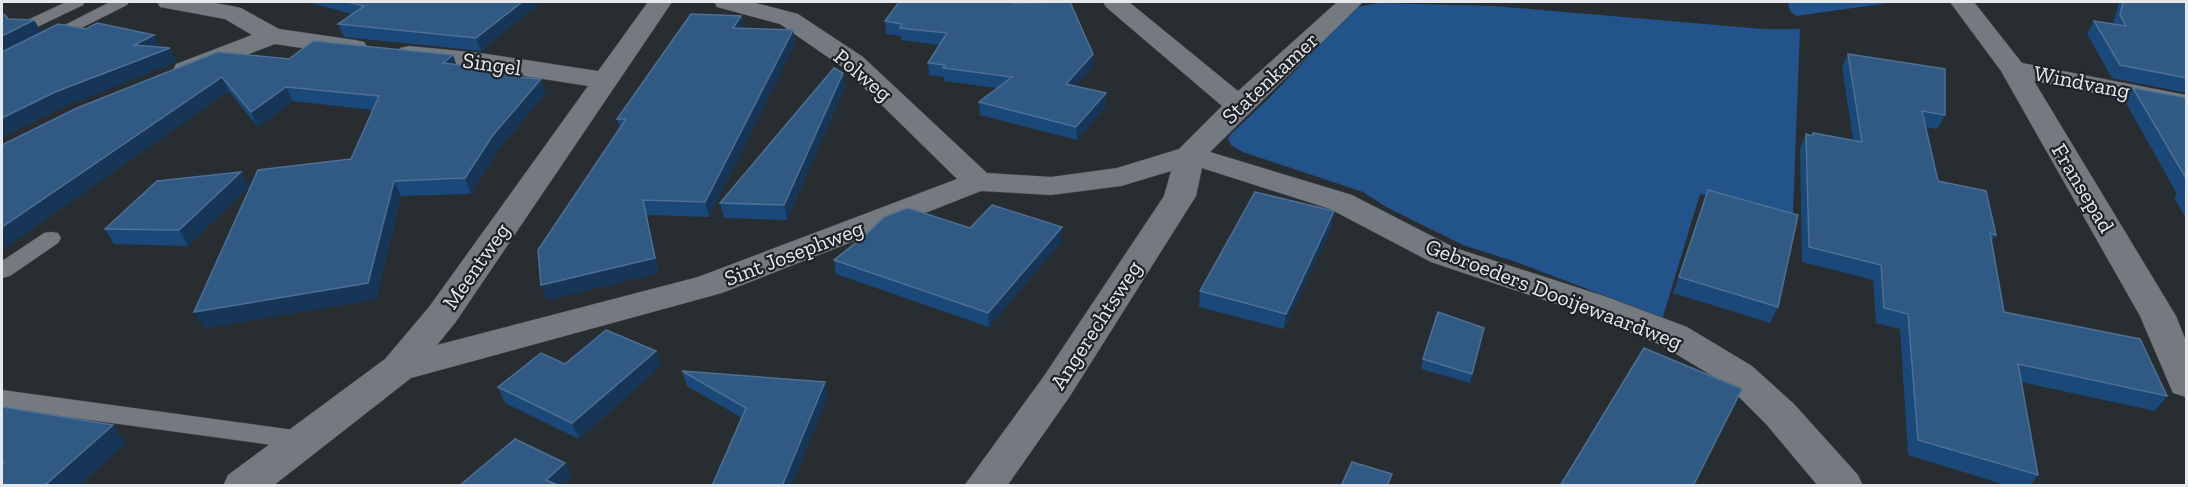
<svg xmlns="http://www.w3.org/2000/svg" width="2188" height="487" font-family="'Zilla Slab',serif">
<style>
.green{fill:#22538b}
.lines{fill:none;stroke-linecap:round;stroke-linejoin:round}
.service-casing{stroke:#44484c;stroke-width:1}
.minor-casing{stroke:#44484c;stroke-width:1}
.service{fill:#747a80;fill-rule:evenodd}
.minor{fill:#747a80;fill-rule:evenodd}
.wall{fill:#1a4878}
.shaded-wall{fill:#173657}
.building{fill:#305984;stroke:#4d7094;stroke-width:1.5}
.labels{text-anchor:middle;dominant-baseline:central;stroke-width:4.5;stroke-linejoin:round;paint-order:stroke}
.street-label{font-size:22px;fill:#e6e9ec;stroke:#1e2328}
</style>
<rect width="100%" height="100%" fill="#282d32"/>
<!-- green -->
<g class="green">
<polygon points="1788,2 1895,2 1796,16 1790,11"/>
<polygon points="1379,3 1494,6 1763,29 1800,29 1793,214 1700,194 1662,320 1640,309 1516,262 1463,245 1388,208 1363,192 1243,152 1231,145 1228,138 1231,134 1268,99 1347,16 1358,7"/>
</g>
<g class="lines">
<!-- service casing -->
<g class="service-casing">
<g id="service">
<polygon points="66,2 85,2 83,5 29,31 17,31 15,28 17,25"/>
<polygon points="110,2 129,2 127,5 2,68 2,57"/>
<polygon points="51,232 58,233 61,238 58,243 10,276 2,278 2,261 44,233"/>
<polygon points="2,390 301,431 310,433 314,440 310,447 301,449 2,408"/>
</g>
</g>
<!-- minor casing -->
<g class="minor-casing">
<g id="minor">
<polygon points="157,2 209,2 232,6 241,8 279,29 355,40 364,42 368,48 364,54 355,56 275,44 186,78 176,76 173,70 176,64 252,35 225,19 160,7"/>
<polygon points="648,2 672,2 455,323 437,345 698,277 957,179 845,69 780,24 717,7 714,2 752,2 798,14 863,57 987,173 1051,177 1117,168 1179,149 1222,106 1106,7 1103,2 1129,2 1238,91 1337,2 1363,2 1210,152 1352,195 1455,248 1607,297 1687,327 1752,366 1794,404 1858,475 1863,486 1818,486 1766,424 1726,384 1661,345 1583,313 1431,262 1330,209 1202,168 1196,196 1070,396 1007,486 964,486 1044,376 1164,196 1171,171 1121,186 1051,195 981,191 722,293 411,378 273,486 223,486 228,475 385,359 429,307 588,86 480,69 409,62 400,60 396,54 400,48 409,46 480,53 598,71"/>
<polygon points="1950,2 1974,2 2022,63 2186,95 2186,111 2034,81 2176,316 2186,341 2186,397 2173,393 2140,316 2001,71"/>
</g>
</g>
<!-- service -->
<use href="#service" class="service"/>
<!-- minor -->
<use href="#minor" class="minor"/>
</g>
<!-- wall -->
<g class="wall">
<polygon points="309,2 537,2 538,4 481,51 344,37 338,24 352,14 310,3"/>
<polygon points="899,2 1023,2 1022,3 1093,67 1075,86 1106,93 1106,106 1077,140 980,115 979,102 997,88 944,81 944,77 929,75 928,63 939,45 901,40 901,36 886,34 885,21"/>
<polygon points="2119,2 2187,2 2187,93 2112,78 2087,34 2094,21 2113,24"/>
<polygon points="741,16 743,28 793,30 795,43 709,217 647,215 659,273 547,300 541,285 620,128 617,119"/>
<polygon points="1848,54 1945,115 1937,129 1925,127 1938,181 1996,235 1991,242 2004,312 2167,396 2155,411 2021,382 2038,475 2030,486 2009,486 1908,455 1900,329 1876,323 1873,280 1802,262 1800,148 1806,134 1812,135 1813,133 1853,140 1842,67"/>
<polygon points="289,59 457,65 522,72 524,78 546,93 498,150 471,194 401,196 376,299 204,328 351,159 373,110 293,101 258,127 229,91 2,250 2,145"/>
<polygon points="843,73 845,87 787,220 724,218 720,203"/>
<polygon points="2133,88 2187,98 2187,220 2174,198 2177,194 2125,101"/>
<polygon points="241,172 249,187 188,246 114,244 105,229"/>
<polygon points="1708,190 1778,307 1770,323 1673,293"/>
<polygon points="1334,211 1332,226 1284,329 1199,307 1200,291"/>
<polygon points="970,228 1062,241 989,327 836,274 834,260"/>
<polygon points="1484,328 1470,383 1421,369 1423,359"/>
<polygon points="661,366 579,439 505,403 498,387"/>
<polygon points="682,371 828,397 742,418 687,386"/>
</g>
<!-- shaded-wall -->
<g class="shaded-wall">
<polygon points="522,2 537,2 538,4 481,51 476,38"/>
<polygon points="741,16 744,29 733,28"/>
<polygon points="34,20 43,34 2,55 2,36"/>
<polygon points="793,30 795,43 709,217 705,202"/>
<polygon points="154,35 161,49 134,45"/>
<polygon points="170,48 177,62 64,107 2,138 2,118 55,92"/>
<polygon points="1093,54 1093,67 1066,97 1066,84"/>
<polygon points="453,55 458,69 443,63"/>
<polygon points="522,72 526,86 516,77"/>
<polygon points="843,73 845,87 787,220 784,205"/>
<polygon points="222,77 229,91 2,250 2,227"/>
<polygon points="541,79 546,93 498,150 471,194 465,178 493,135"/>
<polygon points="286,87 293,101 258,127 251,112"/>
<polygon points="1106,93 1106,106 1077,140 1076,127"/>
<polygon points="241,172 249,187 188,246 179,230"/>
<polygon points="394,181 401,196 376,299 204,328 194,312"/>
<polygon points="643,200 647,215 659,273 547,300 541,285"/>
<polygon points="1334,211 1332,226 1284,329 1286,314"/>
<polygon points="1062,227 1062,241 989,327 988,313"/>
<polygon points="656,351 661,366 579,439 572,423"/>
<polygon points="825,382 828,397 792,486 782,486"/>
<polygon points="1742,389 1694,486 1693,486"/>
<polygon points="113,425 126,443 79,486 44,486"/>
<polygon points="565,463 571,477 562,486 549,486 546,480"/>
</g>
<!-- building -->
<g class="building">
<polygon points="347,2 522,2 476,38 338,24 364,6"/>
<polygon points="899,2 1015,2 1014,3 1070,2 1093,54 1066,84 1106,93 1076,127 979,102 1012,77 943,68 945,65 928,63 947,33 900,28 902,24 885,21"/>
<polygon points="2123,2 2187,2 2187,78 2120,65 2094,21 2126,26 2120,15"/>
<polygon points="2,14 5,15 8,19 34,20 2,36"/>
<polygon points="691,14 741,16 733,28 793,30 705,202 643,200 655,258 541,285 538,250 626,119 617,119"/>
<polygon points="97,23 154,35 134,45 170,48 55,92 2,118 2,52 58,24 86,29"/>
<polygon points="313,41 453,55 443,63 522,72 516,77 541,79 493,135 465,178 394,181 368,283 194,312 258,170 351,159 379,96 286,87 251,112 222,77 2,227 2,145 77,108 218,52 289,59"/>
<polygon points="1848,54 1945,69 1945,115 1922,111 1938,181 1986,191 1996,235 1990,233 2004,312 2140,339 2167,396 2018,364 2038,475 1918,440 1908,314 1884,308 1881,265 1809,247 1806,134 1813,136 1813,133 1862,142"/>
<polygon points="834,68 843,73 784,205 720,203"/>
<polygon points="2133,88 2187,98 2187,180"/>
<polygon points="241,172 179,230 105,229 157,181"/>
<polygon points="1708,190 1798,215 1778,307 1679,277"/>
<polygon points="1255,192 1334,211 1286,314 1200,291"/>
<polygon points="992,205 1062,227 988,313 834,260 868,233 884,217 908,208 970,228"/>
<polygon points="1438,312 1484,328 1472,374 1423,359"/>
<polygon points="606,330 656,351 572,423 498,387 541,353 565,364"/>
<polygon points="1644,348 1742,389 1693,486 1560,486"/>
<polygon points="682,371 825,382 782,486 712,486 746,408"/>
<polygon points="2,407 113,425 44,486 2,486 2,464 4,462 2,461"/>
<polygon points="515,439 565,463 546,480 560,486 459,486"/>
<polygon points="1352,462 1392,474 1387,486 1341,486"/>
</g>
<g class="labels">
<!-- street labels -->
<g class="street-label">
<text transform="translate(492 64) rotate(8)">Singel</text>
<text transform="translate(863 75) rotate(40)">Polweg</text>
<text transform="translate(1270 78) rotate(-43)">Statenkamer</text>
<text transform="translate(2082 82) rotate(11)">Windvang</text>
<text transform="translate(2083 188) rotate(59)">Fransepad</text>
<text transform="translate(794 253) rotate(-21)">Sint Josephweg</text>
<text transform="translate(476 266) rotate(-55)">Meentweg</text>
<text transform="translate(1554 294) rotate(21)">Gebroeders Dooijewaardweg</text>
<text transform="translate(1096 325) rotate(-57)">Angerechtsweg</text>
</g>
</g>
<!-- border -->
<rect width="2188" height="487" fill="none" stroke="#e6e9ec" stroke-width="6"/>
</svg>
